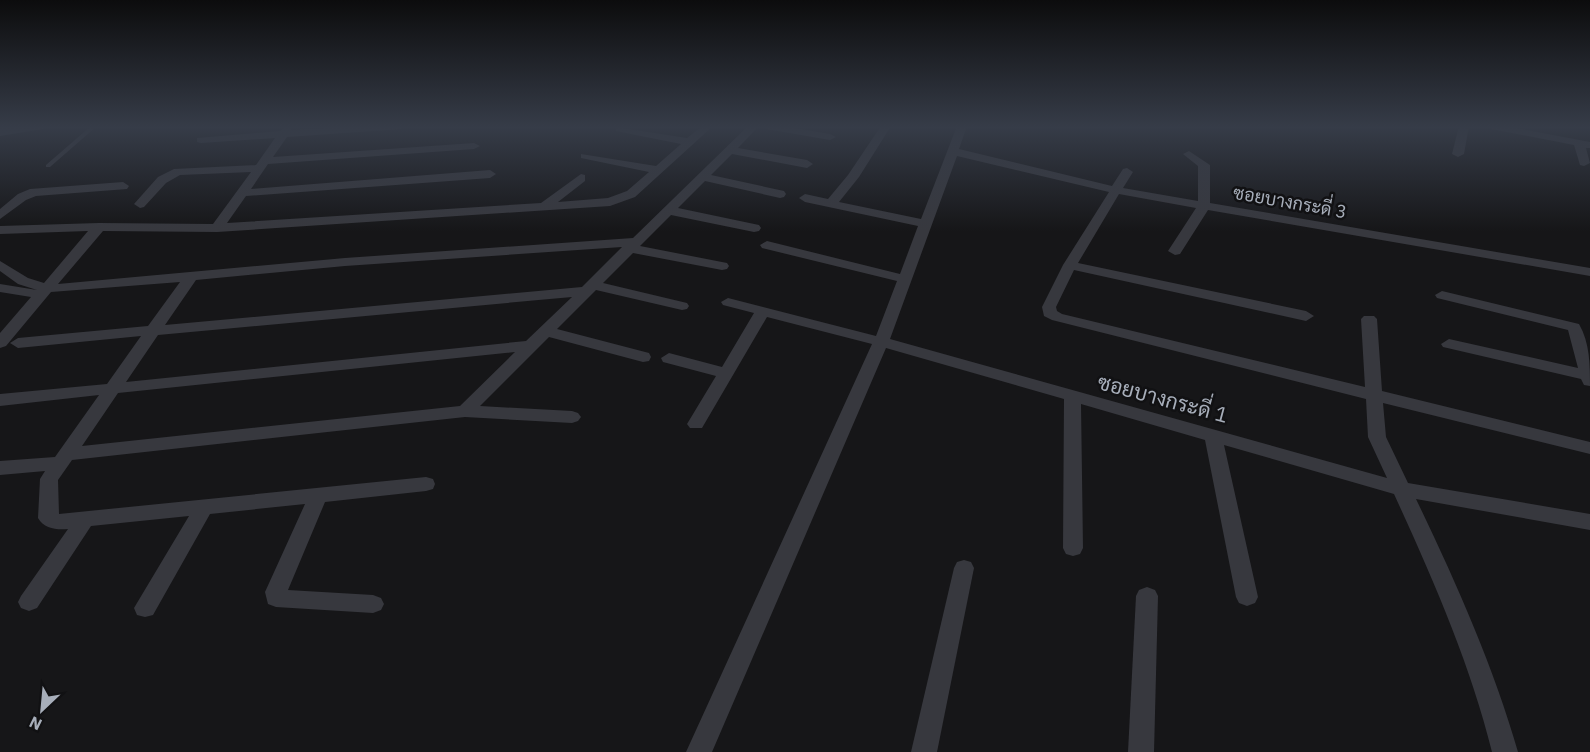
<svg xmlns="http://www.w3.org/2000/svg" width="1590" height="752" font-family="'IBM Plex Sans',Sarabun,sans-serif">
<style>
.lines{fill:none;stroke-linecap:round;stroke-linejoin:round}
.service{fill:#37383e;fill-rule:evenodd}
.minor{fill:#37383e;fill-rule:evenodd}
.labels{text-anchor:middle;dominant-baseline:central;stroke-width:5;stroke-linejoin:round;paint-order:stroke}
.far-street-label{font-size:18px;fill:#a7aeba;stroke:#111113}
.street-label{font-size:21px;fill:#a7aeba;stroke:#111113}
</style>
<rect width="100%" height="100%" fill="#161618"/>
<g class="lines">
<!-- service -->
<g class="service">
<polygon points="42,126 52,126 49,128 0,136 0,132"/>
<polygon points="91,126 97,126 50,167 46,167 46,165"/>
</g>
<!-- minor -->
<g class="minor">
<polygon points="7,126 29,126 24,129 0,133 0,127"/>
<path d="M 287,126 L 291,127 L 291,130 L 361,126 L 407,126 L 402,129 L 287,137 L 273,157 L 474,143 L 480,146 L 474,149 L 268,164 L 251,189 L 490,170 L 496,174 L 490,178 L 246,196 L 227,223 L 541,203 L 581,174 L 585,175 L 585,181 L 558,202 L 608,198 L 627,191 L 649,172 L 581,158 L 581,154 L 656,166 L 681,144 L 616,131 L 616,127 L 687,138 L 702,126 L 713,126 L 635,197 L 610,206 L 217,232 L 103,231 L 58,284 L 345,258 L 633,238 L 748,126 L 759,126 L 738,148 L 807,160 L 813,164 L 807,168 L 732,154 L 711,175 L 784,191 L 786,194 L 784,197 L 780,198 L 705,181 L 678,208 L 759,225 L 761,228 L 759,231 L 754,232 L 671,215 L 640,246 L 727,263 L 729,266 L 727,269 L 722,270 L 633,253 L 603,283 L 687,303 L 689,306 L 687,309 L 682,310 L 596,290 L 557,329 L 649,353 L 651,357 L 649,361 L 643,362 L 549,337 L 480,406 L 572,411 L 578,413 L 581,417 L 578,421 L 572,423 L 465,417 L 72,460 L 58,480 L 59,514 L 426,477 L 433,479 L 435,484 L 433,489 L 426,491 L 325,502 L 288,590 L 373,595 L 381,598 L 384,604 L 381,610 L 373,613 L 276,607 L 268,604 L 265,592 L 305,504 L 210,514 L 153,615 L 145,617 L 137,615 L 134,608 L 189,516 L 91,526 L 37,608 L 29,611 L 21,608 L 18,602 L 21,596 L 68,529 C 57,530 44,529 38,518 L 40,479 L 45,471 L 0,475 L 0,461 L 55,457 L 99,395 L 0,406 L 0,394 L 107,384 L 141,336 L 18,348 L 10,343 L 18,338 L 148,326 L 180,282 L 51,292 L 6,346 L 0,348 L 0,333 L 31,297 L 0,292 L 0,284 L 37,290 L 18,284 L 0,271 L 0,261 L 28,278 L 44,283 L 88,231 L 0,234 L 0,226 L 99,223 L 213,224 L 251,172 L 180,175 L 166,183 L 144,207 L 140,208 L 134,204 L 158,177 L 174,169 L 256,165 L 275,138 L 201,143 L 197,142 L 197,138 L 280,131 ZM 622,247 L 582,287 L 165,325 L 196,280 L 345,266 ZM 572,297 L 526,341 L 126,382 L 158,335 ZM 515,352 L 460,406 L 82,446 L 118,393 Z"/>
<polygon points="761,126 783,126 830,134 836,137 830,140 766,129"/>
<path d="M 881,126 L 891,126 L 859,177 L 839,202 L 921,219 L 957,126 L 967,126 L 959,149 L 1112,186 L 1123,169 L 1127,168 L 1133,172 L 1123,188 L 1198,201 L 1198,166 L 1183,154 L 1189,151 L 1210,165 L 1210,203 L 1590,268 L 1590,276 L 1208,210 L 1180,254 L 1175,255 L 1168,251 L 1196,208 L 1119,194 L 1078,263 L 1306,311 L 1314,316 L 1306,321 L 1074,270 L 1056,307 L 1057,311 L 1062,314 L 1365,387 L 1361,319 L 1364,316 L 1374,316 L 1377,319 L 1382,391 L 1590,442 L 1590,454 L 1383,403 L 1386,437 L 1408,483 L 1590,514 L 1590,530 L 1416,499 C 1455,580 1493,665 1518,752 L 1492,752 C 1470,663 1432,577 1394,494 L 1224,445 L 1258,597 L 1255,603 L 1247,606 L 1239,603 L 1236,597 L 1205,440 L 1081,404 L 1083,548 L 1080,554 L 1073,556 L 1066,554 L 1063,548 L 1064,399 L 886,348 L 712,752 L 686,752 L 872,344 L 767,317 L 702,428 L 690,428 L 687,424 L 716,376 L 663,362 L 661,358 L 669,353 L 722,367 L 754,313 L 723,305 L 721,302 L 728,298 L 876,336 L 897,281 L 762,248 L 760,245 L 767,241 L 900,274 L 918,226 L 805,202 L 799,198 L 805,194 L 828,199 L 848,175 ZM 957,156 L 1109,192 L 1063,265 L 1042,307 L 1044,316 L 1052,320 L 1366,399 L 1368,437 L 1387,478 L 890,339 Z"/>
<polygon points="1459,126 1469,126 1464,154 1458,157 1452,154"/>
<polygon points="1486,126 1506,126 1590,142 1590,148 1586,148 1590,163 1584,166 1580,165 1574,145 1491,129"/>
<polygon points="123,182 129,186 127,189 36,196 26,200 0,219 0,209 18,194 30,189"/>
<path d="M 1442,291 L 1579,324 C 1590,343 1590,365 1590,386 L 1584,385 L 1581,379 L 1443,347 L 1441,344 L 1449,339 L 1578,368 L 1568,330 L 1437,298 L 1435,295 Z"/>
<polygon points="964,560 971,562 974,568 937,752 911,752 954,568 957,562"/>
<polygon points="1147,587 1155,590 1158,596 1154,752 1128,752 1136,596 1139,590"/>
</g>
</g>
<!-- sky -->
<linearGradient id="sky" x2="0" y2="1"><stop stop-color="#0c0c0d"/><stop offset="0.55" stop-color="#363c48"/><stop offset="1" stop-color="#363c48" stop-opacity="0"/></linearGradient>
<rect width="1590" height="231" fill="url(#sky)"/>
<g class="labels">
<!-- far-street labels -->
<g class="far-street-label">
<text transform="translate(1290 202) rotate(10)">ซอยบางกระดี่ 3</text>
</g>
<!-- street labels -->
<g class="street-label">
<text transform="translate(1163 398) rotate(15)">ซอยบางกระดี่ 1</text>
</g>
</g>
<!-- north arrow -->
<g transform="translate(42 710) rotate(206)" stroke="#111113" stroke-width="4.5" paint-order="stroke">
<path d="M0-4.5L10 22L0 15L-10 22Z" fill="#a7aeba"/>
<text y="-9" font-size="16" font-weight="bold" text-anchor="middle" fill="#a7aeba">N</text>
</g>
</svg>
